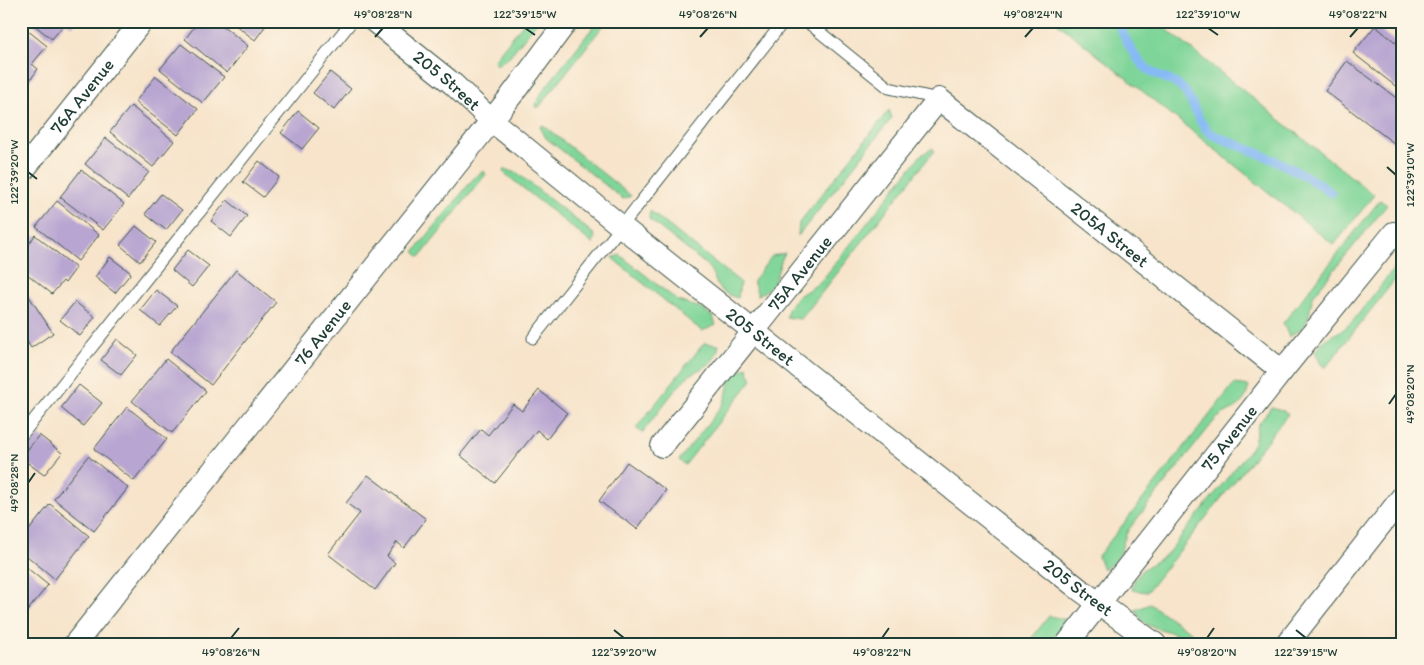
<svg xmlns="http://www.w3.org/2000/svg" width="1424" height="665" font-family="Itim,sans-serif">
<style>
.green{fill:#7fd599;stroke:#4f8966}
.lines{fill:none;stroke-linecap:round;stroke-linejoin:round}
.stream{stroke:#86baf4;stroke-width:9}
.building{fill:#b8a5d1}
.service-casing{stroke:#3f564b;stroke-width:13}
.minor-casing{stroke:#3f564b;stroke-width:24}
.service{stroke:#fff;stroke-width:11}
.minor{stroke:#fff;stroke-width:22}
.ticks{fill:none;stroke:#1f3d34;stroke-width:2}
.labels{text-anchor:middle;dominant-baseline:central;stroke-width:5;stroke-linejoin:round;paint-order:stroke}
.street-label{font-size:18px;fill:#1f3d34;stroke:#fcf5e5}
.neatline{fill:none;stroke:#1f3d34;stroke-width:2}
.ticks-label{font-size:12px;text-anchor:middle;fill:#1f3d34}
</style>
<rect width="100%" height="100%" fill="#fcf5e5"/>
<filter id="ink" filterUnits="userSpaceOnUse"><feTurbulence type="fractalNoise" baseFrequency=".02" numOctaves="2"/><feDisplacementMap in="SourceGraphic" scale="10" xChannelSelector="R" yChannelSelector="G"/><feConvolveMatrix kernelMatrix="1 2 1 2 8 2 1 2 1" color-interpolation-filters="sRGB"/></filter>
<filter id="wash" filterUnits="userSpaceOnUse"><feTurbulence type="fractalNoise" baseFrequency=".0096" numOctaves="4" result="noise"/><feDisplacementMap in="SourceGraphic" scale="20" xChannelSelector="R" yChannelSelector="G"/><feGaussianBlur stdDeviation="1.12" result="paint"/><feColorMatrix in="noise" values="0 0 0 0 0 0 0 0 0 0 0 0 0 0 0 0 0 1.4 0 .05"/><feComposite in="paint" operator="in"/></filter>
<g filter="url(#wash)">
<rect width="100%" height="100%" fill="#f7e4cb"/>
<!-- green -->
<g class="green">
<polygon points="525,21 538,21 508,58 496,65 494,60"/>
<polygon points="598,21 607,21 539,107 535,107 542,92"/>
<polygon points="1055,21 1156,21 1374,195 1334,245"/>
<polygon points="889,110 892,118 798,236 799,223"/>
<polygon points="543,125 631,196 623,199 546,138 540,127"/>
<path d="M 933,148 L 934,151 L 801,319 L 786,317 C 791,293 808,294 823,279 L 921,155 Z"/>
<polygon points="504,169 517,173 595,235 593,244 503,172"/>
<polygon points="483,171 486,174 420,257 414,252 474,178"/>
<polygon points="1380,200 1387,205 1313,296 1308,319 1303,327 1289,337 1283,323"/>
<path d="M 650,211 L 740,282 L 738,298 C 710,291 720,277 704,263 C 686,248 667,234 649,219 Z"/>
<path d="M 785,253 C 774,272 781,284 758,295 L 753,281 L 772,256 Z"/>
<polygon points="620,255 678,301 701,308 713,317 716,325 702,331 612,258"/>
<polygon points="1395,267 1401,272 1325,368 1321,364 1315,352 1324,340 1344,329 1353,321"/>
<path d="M 704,343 L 719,345 C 714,371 699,365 684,380 C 669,396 656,416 642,433 L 636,428 Z"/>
<path d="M 747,367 L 752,380 L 685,465 L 679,460 C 692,443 707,426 720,408 C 733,391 720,380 747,367 Z"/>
<path d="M 1234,384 L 1249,386 C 1243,412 1233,405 1215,420 L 1129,529 C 1119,546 1125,559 1103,569 L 1098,556 Z"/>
<polygon points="1271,407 1282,410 1288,414 1147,592 1132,590 1134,581 1142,570 1167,554 1251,448 1254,443 1258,425"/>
<polygon points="1150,604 1208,644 1194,644 1173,633 1147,625 1141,619 1135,610"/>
<polygon points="1049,616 1064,619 1057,634 1047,644 1027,644"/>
</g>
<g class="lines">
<!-- stream -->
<path class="stream" d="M 1117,21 C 1126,39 1134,61 1152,72 C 1162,78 1175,81 1183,89 C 1195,103 1196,122 1211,134 C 1252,151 1296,166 1331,193"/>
</g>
<g id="blocks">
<!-- building -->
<g class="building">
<polygon points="29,21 77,21 72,27 66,22 52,39"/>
<polygon points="199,21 217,21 248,46 227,73 185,39"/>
<polygon points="230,21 269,21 255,40"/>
<polygon points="21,25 47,46 32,64 38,69 28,83 21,77"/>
<polygon points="1375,26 1403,48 1403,92 1353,53"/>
<polygon points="181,44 224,77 203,103 160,69"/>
<polygon points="1347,61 1403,103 1403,150 1325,91"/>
<polygon points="330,72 351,89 334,110 313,93"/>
<polygon points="156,76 198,109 178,135 135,102"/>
<polygon points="131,106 174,141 153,167 110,132"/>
<polygon points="298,111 319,128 302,149 281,133"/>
<polygon points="106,138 149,172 128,199 85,164"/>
<polygon points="259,161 279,177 263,197 243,182"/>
<polygon points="81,170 124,204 103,230 60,197"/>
<polygon points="161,194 182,210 166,230 145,214"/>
<polygon points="227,200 247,216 231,237 211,221"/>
<polygon points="57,201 99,235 78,261 36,227"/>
<polygon points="136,226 156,242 140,262 120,245"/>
<polygon points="35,235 76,268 65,283 63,281 52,294 26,273 28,270 21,265 21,256"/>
<polygon points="188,250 209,266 192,287 172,270"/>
<polygon points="110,257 131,273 115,293 95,277"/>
<polygon points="236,270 276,302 211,385 170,352"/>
<polygon points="21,284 53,333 31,348 26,340 21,343"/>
<polygon points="156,290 177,306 160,326 140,310"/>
<polygon points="75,302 95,317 80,336 60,320"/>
<polygon points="117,339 137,355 121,375 101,360"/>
<polygon points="166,359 206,391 172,433 132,401"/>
<polygon points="79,385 102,403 83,426 61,408"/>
<polygon points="539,390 567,413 547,439 537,430 495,483 460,455 481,429 488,435 513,404 522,411"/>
<polygon points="127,407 167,439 134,481 94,449"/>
<polygon points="39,435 62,453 44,475 21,458"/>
<polygon points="88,456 128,488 94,531 54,499"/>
<polygon points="627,462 666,490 637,529 599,501"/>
<polygon points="368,475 426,519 404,548 397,542 387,556 395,563 375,590 328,554 360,513 346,503"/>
<polygon points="50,504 89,536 55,579 21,551 21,540"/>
<polygon points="21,563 48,585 21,619"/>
</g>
</g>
</g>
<g filter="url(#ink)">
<use href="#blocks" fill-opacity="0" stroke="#3f564b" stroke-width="1"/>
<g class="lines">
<!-- service casing -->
<g class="service-casing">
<g id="service">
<polyline points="806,21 889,88 939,99"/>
<polyline points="533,338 784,21"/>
<polyline points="21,436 352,21"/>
</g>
</g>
<!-- minor casing -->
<g class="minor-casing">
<g id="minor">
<path id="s1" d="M 374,21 L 453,84 L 491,120 L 622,227 L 1079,589 L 1155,644"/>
<path id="s2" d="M 21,173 L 142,21"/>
<path id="s3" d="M 662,446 L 939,99 L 1282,371"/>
<path id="s4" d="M 75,644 L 511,96 L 567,21"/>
<path id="s5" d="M 1067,644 L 1282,371 L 1394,233 L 1403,240"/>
<polyline points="1287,644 1403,496"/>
</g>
</g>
<!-- service -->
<use href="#service" class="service"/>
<!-- minor -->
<use href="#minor" class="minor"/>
</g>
</g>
<!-- ticks -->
<path class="ticks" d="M 525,28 L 535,35M 1208,28 L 1218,35M 375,37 L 383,28M 700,37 L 708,28M 1025,37 L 1033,28M 1350,37 L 1358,28M 1387,167 L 1396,175M 28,172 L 37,179M 1389,404 L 1396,394M 28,483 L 35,473M 614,630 L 624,638M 1296,630 L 1306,638M 231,638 L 239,628M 882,638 L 889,628M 1207,638 L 1214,628"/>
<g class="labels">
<!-- street labels -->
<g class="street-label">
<text stroke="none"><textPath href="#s1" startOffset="94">205 Street</textPath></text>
<text stroke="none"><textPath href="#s2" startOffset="98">76A Avenue</textPath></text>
<text stroke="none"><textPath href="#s3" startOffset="662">205A Street</textPath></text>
<text stroke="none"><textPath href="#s3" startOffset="221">75A Avenue</textPath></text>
<text stroke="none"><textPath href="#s4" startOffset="398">76 Avenue</textPath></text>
<text stroke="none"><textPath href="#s1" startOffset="499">205 Street</textPath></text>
<text stroke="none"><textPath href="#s5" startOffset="262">75 Avenue</textPath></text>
<text stroke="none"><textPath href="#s1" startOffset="904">205 Street</textPath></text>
</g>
</g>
<!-- margin -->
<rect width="1424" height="665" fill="none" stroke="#fcf5e5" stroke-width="55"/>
<rect x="28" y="28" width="1368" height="610" class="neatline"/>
<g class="ticks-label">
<text x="383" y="18">49°08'28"N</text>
<text x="525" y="18">122°39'15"W</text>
<text x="708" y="18">49°08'26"N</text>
<text x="1033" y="18">49°08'24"N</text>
<text x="1208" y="18">122°39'10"W</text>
<text x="1358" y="18">49°08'22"N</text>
<text transform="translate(14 172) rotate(-90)" y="4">122°39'20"W</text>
<text transform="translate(1410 175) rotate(-90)" y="4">122°39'10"W</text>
<text transform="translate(1410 394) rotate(-90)" y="4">49°08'20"N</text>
<text transform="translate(14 483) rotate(-90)" y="4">49°08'28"N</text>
<text x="231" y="656">49°08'26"N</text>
<text x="624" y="656">122°39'20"W</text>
<text x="882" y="656">49°08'22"N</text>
<text x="1207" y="656">49°08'20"N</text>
<text x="1306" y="656">122°39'15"W</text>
</g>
</svg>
